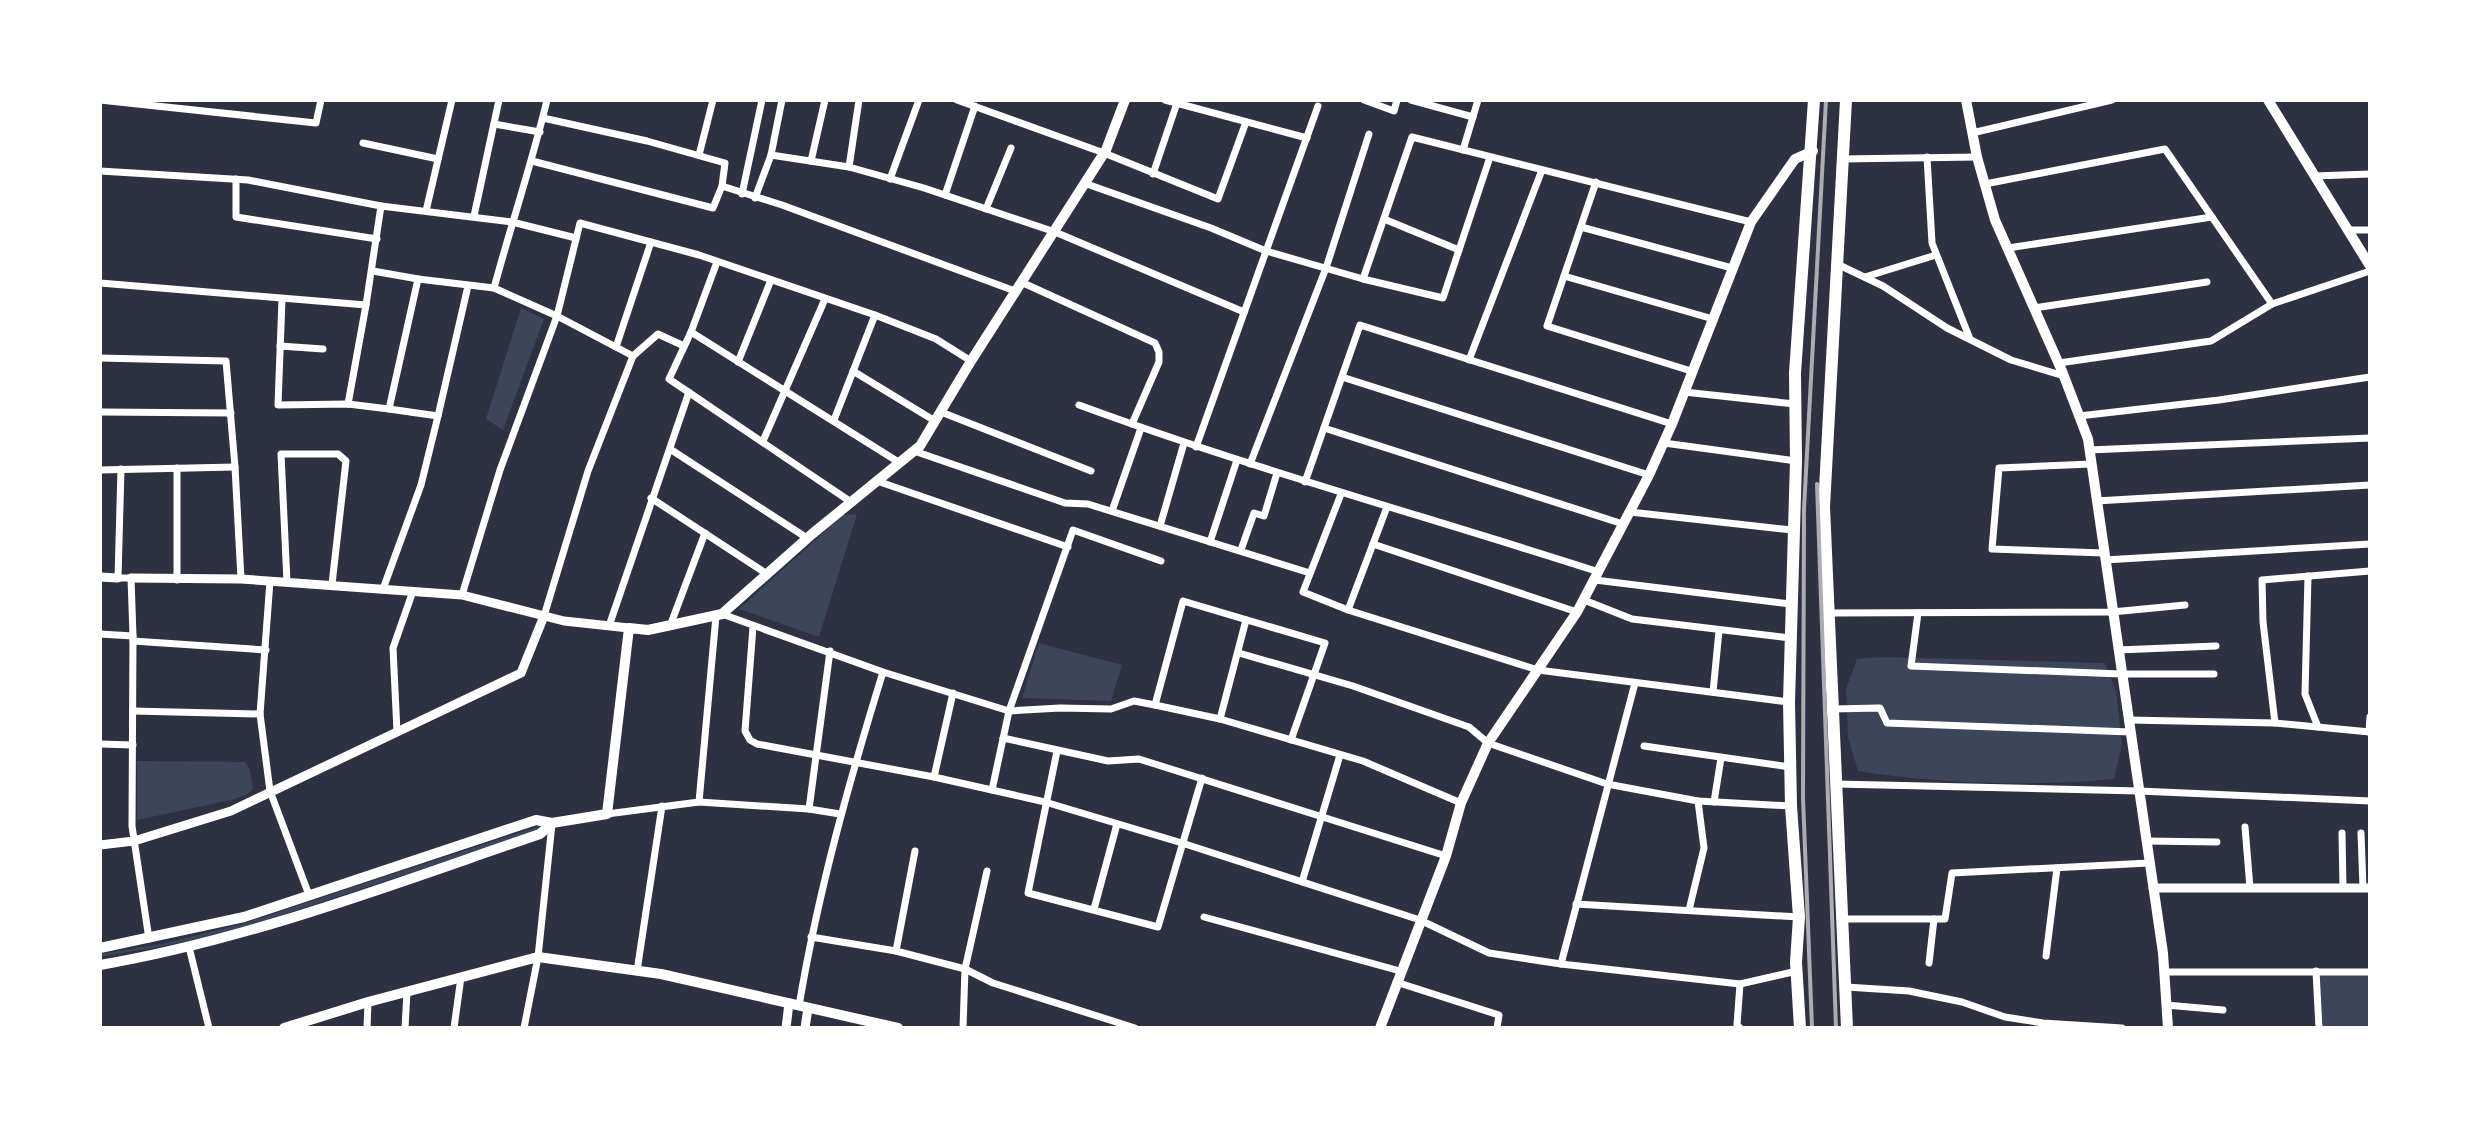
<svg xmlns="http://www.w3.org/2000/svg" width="2470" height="1128" font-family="'Golos Text',sans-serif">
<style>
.green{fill:#3c4559}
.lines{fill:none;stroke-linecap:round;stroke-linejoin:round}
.minor{stroke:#fff;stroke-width:7}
.tertiary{stroke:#fff;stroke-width:9}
.secondary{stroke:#fff;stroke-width:10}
.primary{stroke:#fff;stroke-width:12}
.rail{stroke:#abadb3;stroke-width:4}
</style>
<rect width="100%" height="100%" fill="#2d3142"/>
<!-- green -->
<g class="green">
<polygon points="521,308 544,319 503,430 486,419"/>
<polygon points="857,514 819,637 739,609 843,515"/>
<polygon points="1039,643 1122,665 1111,701 1022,698"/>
<path d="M 1886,657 L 2105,663 L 2116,691 L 2122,744 L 2114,779 C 2030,787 1941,784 1858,771 L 1848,737 L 1846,689 L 1857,659 Z"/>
<polygon points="137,761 245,762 250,770 253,789 246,795 231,800 137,820"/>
<polygon points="539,826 540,830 246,927 165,946 100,957 100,954 166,943 245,923"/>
<polygon points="2370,974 2370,1028 2323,1028 2319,975"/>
</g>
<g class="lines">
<!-- minor -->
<g class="minor">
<polyline points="100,100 316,123 321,100"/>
<path d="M 547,100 C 532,163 511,225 494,288 L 557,316 L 633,356"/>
<polyline points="859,100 849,167 924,188 1055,232 1244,312"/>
<polyline points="957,100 1104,153 1218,199 1246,122"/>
<polyline points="1165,100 1307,138"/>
<polyline points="1364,100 1394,111 1397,100"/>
<polyline points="1411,100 1473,117"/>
<polyline points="494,124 540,132"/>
<polyline points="1972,133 2112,100"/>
<polyline points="363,143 438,159"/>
<polyline points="1463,150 1478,100"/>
<polyline points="699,155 713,100"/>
<polyline points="771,155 782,100"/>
<polyline points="1927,157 1932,243 1970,339"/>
<polyline points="1842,159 1977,157"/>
<polyline points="532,161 713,208 722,186 725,163 647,141 543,118"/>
<polyline points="811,161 825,100"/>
<polyline points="100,171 248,180 381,206 512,222 576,238"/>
<polyline points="1153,174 1177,103"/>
<polyline points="2315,176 2370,174"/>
<polyline points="236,179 236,217 377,239"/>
<polyline points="890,179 919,100"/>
<polyline points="1596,182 1547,326 1691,371"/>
<polyline points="1084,183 1211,228 1266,251 1363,279 1443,298 1490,157"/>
<polyline points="1985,184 2165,149 2272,304 2370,271"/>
<polyline points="722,186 782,205 1015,291"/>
<polyline points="742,194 762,100"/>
<polyline points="945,195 975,106"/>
<polyline points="755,198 771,155 849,167"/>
<polyline points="986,209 1011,148"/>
<polyline points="426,211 452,100"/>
<polyline points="474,216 499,100"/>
<polyline points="1384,219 1459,250"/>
<polyline points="1581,227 1732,268"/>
<polyline points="2348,230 2370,230"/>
<polyline points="2008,248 2212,217"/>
<polyline points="717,262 691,332 669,379 851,502"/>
<polyline points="1837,264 1883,286 1947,328 2011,360 2064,376"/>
<polyline points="373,271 418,279 494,288"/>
<polyline points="1564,276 1713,319"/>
<polyline points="1865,277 1936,255"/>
<polyline points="1363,279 1412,137 1751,222"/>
<polyline points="1021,282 1155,343 1159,352 1159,362 1132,424"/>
<polyline points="100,283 366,305 381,206"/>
<polyline points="282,299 278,405 348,404 389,409 418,279"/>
<polyline points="2034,308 2207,282"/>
<polyline points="691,332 900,463"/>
<polyline points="280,346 323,349"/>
<polyline points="616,347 651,242"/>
<polyline points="100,358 226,361 235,467 241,579"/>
<polyline points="1469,360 1542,170"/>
<polyline points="738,362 771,280"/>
<polyline points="2059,363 2211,341 2272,304"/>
<polyline points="853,371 935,421"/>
<polyline points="1342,377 1649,475"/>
<polyline points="1684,392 1795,404"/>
<polyline points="348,404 366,305"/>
<path d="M 1079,405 C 1250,468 1425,516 1599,572"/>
<polyline points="389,409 438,416 468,286"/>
<polyline points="100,412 231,413"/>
<polyline points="941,412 1091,471"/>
<polyline points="2079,416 2219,400 2370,377"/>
<polyline points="834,420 875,315"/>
<polyline points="1324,428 1623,524"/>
<polyline points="763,441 825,299"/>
<polyline points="1664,443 1796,461"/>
<polyline points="1196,447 1318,106"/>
<polyline points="670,449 807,538"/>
<polyline points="2089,450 2370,438"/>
<polyline points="914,451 1065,503 1088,504 1310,573"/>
<polyline points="1250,464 1326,268 1369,134"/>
<polyline points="2091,464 1999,468 1992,549 2104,553"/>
<polyline points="121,469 118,578 131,578 133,636 132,826 149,939"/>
<polyline points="100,470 235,467"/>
<polyline points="877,481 1068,547"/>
<polyline points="1305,482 1360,325 1672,424"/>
<polyline points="1341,494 1303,592 1348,610 1538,670 1789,702"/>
<polyline points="651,498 767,574"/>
<polyline points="2096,501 2370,485"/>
<polyline points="1112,511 1141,428"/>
<polyline points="1630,512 1792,530"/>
<polyline points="1160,526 1184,443"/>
<polyline points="1210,542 1237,460"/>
<polyline points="1373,544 1577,612"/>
<polyline points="1242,547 1254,513 1264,516 1277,473"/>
<polyline points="2105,560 2370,544"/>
<polyline points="2308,576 2305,694 2318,727"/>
<polyline points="177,580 177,468"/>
<polyline points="1595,580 1790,604"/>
<polyline points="270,581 260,714 270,791 309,895"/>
<polyline points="287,582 281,454 338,454 346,461 332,584"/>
<polyline points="383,589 421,485 438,416"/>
<polyline points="462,595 500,470 557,316 580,223 699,255 875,315 936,339 971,361"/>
<polyline points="1584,600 1632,619 1790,638"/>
<polyline points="1348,610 1387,507"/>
<polyline points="1828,613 2112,612 2185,605"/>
<polyline points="1918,613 1911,666 2121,674 2214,674"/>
<polyline points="722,614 883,672 1009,711 1060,708 1111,709 1134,701 1155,705 1220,719 1363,761 1461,803"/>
<polyline points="544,616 588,471 633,356 658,334 684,346"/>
<polyline points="609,626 689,392"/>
<polyline points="670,626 705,533"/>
<polyline points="753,627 745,731 750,740 757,744 934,777 1045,802 1182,843 1420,920 1489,953 1561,964 1740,984 1797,971"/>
<polyline points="100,634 133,636"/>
<polyline points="133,641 266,650"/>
<polyline points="2118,650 2216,646"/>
<polyline points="1239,653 1353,686 1469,727 1488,743 1607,784 1698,801 1791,806"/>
<polyline points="1713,692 1719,631"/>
<polyline points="1155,705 1183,601 1325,643 1291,740"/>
<polyline points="1832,709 1880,708 1887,723 2130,732"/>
<polyline points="133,711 260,714"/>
<polyline points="1220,719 1246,620"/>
<polyline points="2128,720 2275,723 2370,732"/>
<polyline points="2275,723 2263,622 2262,580 2370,571"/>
<polyline points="397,732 393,648 413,591"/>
<polyline points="2369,732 2370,717"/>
<polyline points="1003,738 1108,761 1139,759 1446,856"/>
<polyline points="100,744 133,745"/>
<polyline points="1644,746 1790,767"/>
<polyline points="1057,751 1028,893 1158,927 1202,778"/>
<polyline points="934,777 953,693"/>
<polyline points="1836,784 2139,791 2370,801"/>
<polyline points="992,790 1009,711 1073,530 1161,561"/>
<polyline points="699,802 809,809 830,651"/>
<polyline points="1714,802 1721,758"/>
<polyline points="809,809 840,814"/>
<polyline points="607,814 699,802 716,616"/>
<polyline points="2245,827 2250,888"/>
<polyline points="2342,833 2343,888"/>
<polyline points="2361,833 2363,888"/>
<polyline points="2146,841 2217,842"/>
<polyline points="1302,882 1340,755"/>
<polyline points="1576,904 1799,917"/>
<polyline points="1094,909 1117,824"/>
<polyline points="1689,910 1704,848 1698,801"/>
<polyline points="1204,917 1400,971"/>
<polyline points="1843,919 1945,919 1952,873 2149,863"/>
<polyline points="811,937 896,951 965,969 993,983 1135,1028"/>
<polyline points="189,947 209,1028"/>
<polyline points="896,951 915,851"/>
<polyline points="2046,956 2057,868"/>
<polyline points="1929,963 1934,919"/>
<polyline points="1561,964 1635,683"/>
<polyline points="637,971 662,806"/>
<polyline points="2316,971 2319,1028"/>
<polyline points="2164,972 2370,972"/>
<polyline points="1396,982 1499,1015 1497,1028"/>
<polyline points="1846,987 1909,991 1962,1002 2005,1017 2043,1023 2122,1028"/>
<polyline points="2166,1005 2223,1010"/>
<path d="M 799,1006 C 818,892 849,782 883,672"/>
<polyline points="367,1028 368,1002"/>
<polyline points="405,1028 407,992"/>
<polyline points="454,1028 461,977"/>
<polyline points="524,1028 538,957 552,824"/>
<polyline points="963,1028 965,969 987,871"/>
<polyline points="1740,1028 1737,1025 1740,984"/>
</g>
<!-- tertiary -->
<g class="tertiary">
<polyline points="100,577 118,578"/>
<polyline points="131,578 241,579 462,595 564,621 629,628"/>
<polyline points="100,845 134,841 231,811 521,673 544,616"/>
<polyline points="2153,888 2370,888"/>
<polyline points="786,1028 789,1003"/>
<polyline points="805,1028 808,1008"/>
</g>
<!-- secondary -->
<g class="secondary">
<polyline points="1966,100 1977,157 1995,220 2062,371 2088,439 2163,953 2168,1028"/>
<polyline points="2268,100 2370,266"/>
<polyline points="100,948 244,917 536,820 552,823 607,814 629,628 648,630 722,614 812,534 920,446 971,361 1106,150 1125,100"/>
<path d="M 100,965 C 251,939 396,883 540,834 L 552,823"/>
<polyline points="284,1028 368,1002 538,957 661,974 898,1028"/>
<polyline points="1380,1028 1446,856 1461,803 1488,743 1577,612 1649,475 1672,424 1751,222 1795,159 1813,151"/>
</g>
<!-- primary -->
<g class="primary">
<polyline points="1846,100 1824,507 1847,1028"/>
<polyline points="1800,1028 1796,962 1799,917 1791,806 1789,702 1796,461 1795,373 1814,100"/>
</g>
<!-- rail -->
<g class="rail">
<polyline points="1817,484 1836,1028"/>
<polyline points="1812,1028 1803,798 1804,509 1826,100"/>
</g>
</g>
<!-- border -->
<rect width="2470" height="1128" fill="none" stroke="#ffffff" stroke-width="204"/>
</svg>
